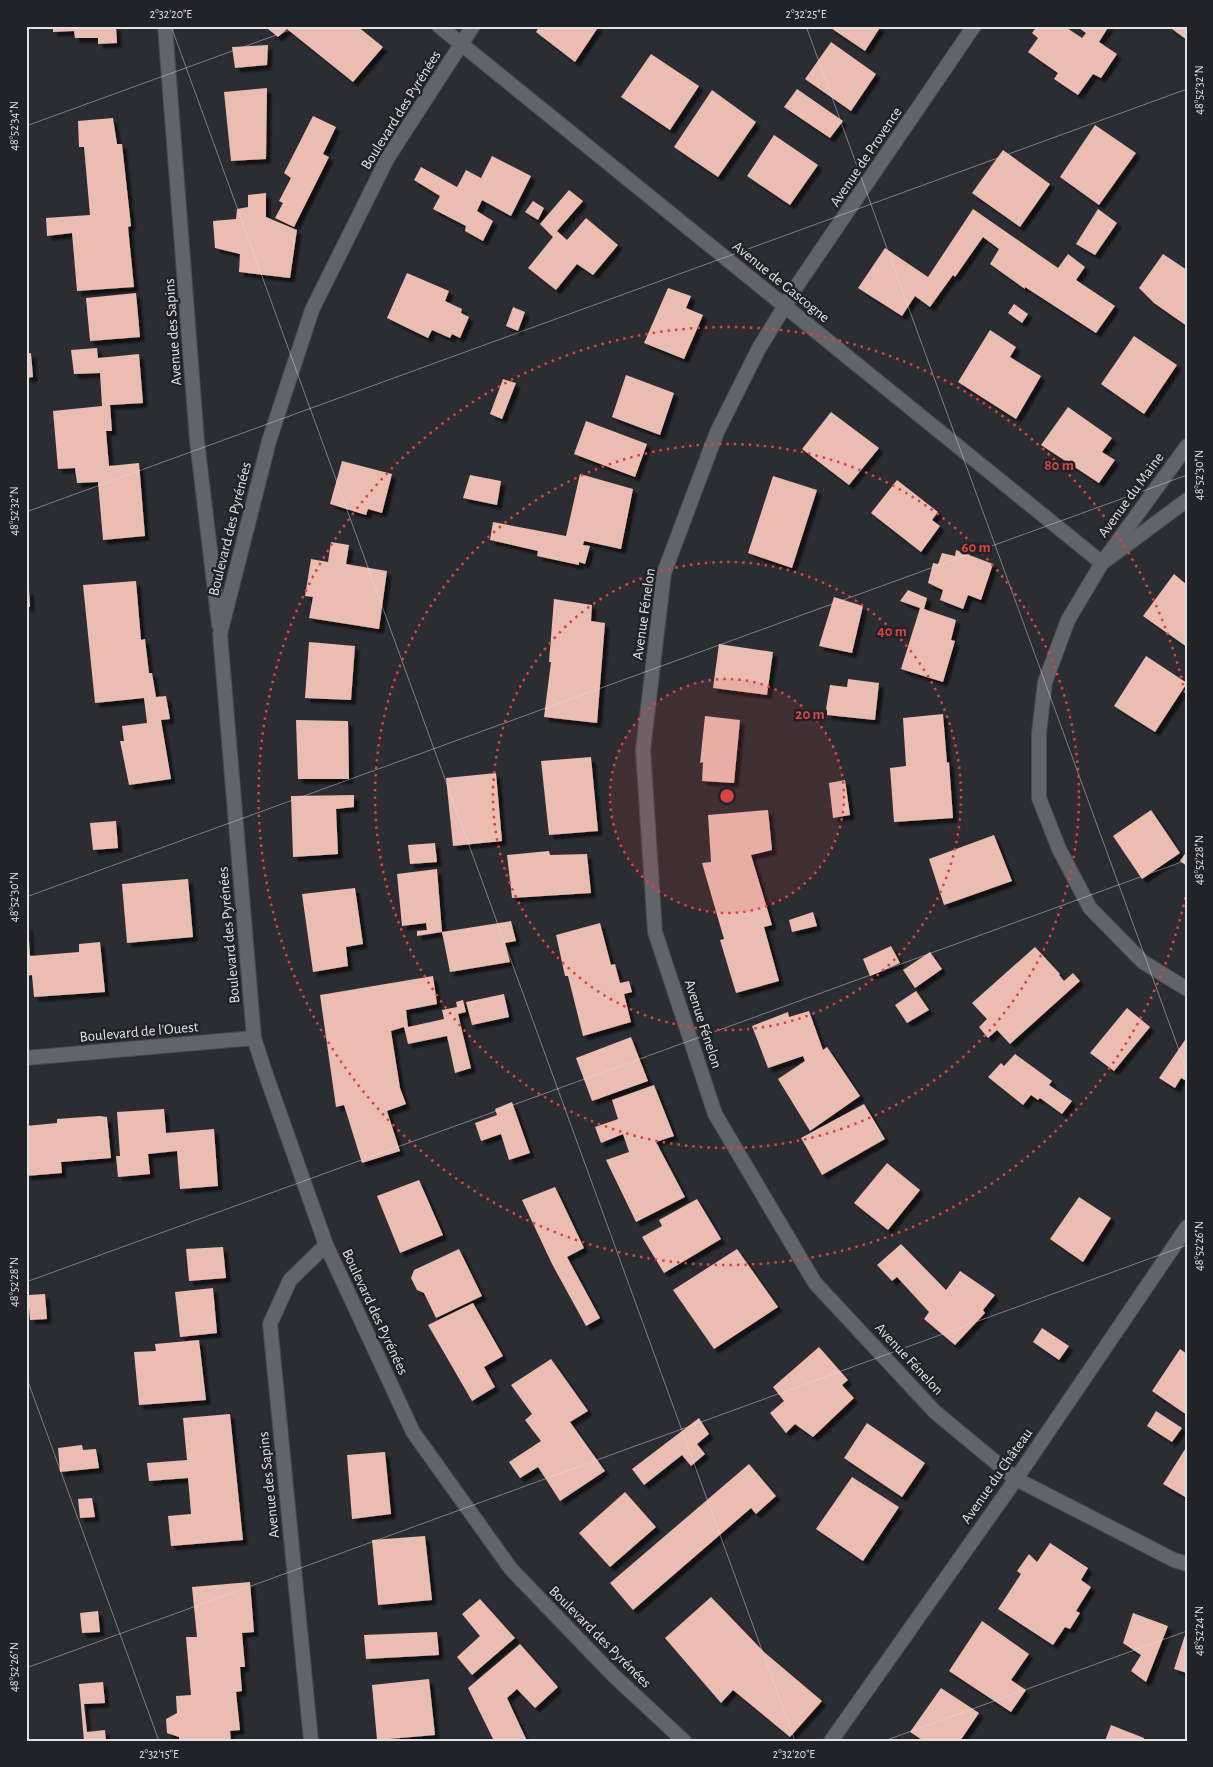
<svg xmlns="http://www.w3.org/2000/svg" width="1213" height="1767" font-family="'Alegreya Sans',sans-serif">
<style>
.building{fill:#ebbcb2;filter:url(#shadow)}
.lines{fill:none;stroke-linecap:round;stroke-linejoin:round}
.minor-casing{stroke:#494a4f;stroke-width:16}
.minor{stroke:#63646b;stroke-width:14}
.ticks{fill:none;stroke:#e1e2e5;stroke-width:1;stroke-opacity:0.45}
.ring{fill:none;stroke:#d84444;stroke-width:2.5;stroke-dasharray:2.5 5}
.labels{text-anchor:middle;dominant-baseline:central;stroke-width:5;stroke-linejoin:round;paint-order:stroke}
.street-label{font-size:15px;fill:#e1e2e5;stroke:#222328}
.centre{fill:#d84444;stroke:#222328;stroke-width:2.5}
.ring-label{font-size:15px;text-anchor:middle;font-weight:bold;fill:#d84444;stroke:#222328;stroke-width:5;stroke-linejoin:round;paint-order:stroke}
.neatline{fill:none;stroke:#e1e2e5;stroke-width:2}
.ticks-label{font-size:12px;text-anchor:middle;fill:#e1e2e5}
</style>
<defs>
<filter id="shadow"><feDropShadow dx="4.5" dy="4.5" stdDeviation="1" flood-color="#0009"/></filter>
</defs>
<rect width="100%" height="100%" fill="#2c2d32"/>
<!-- building -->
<g class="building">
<polygon points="53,26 116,26 117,43 98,44 98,38 75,38 74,31 53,32"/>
<polygon points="268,26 357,26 383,47 353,82 287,29 278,37 268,29"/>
<polygon points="540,26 599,26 575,62 536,32"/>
<polygon points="828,26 881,26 865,51"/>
<polygon points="1037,26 1064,26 1082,38 1086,33 1076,26 1109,26 1099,42 1117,54 1101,78 1093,74 1078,95 1054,79 1058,73 1028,52 1038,38 1032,33"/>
<polygon points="1168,26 1187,26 1187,40"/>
<polygon points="831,42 876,74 851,111 805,79"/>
<polygon points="268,45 267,65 235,68 232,47"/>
<polygon points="651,54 699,86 670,130 621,97"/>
<polygon points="267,88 266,159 231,161 224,92"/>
<polygon points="797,89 843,121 830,138 784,107"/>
<polygon points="712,90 756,122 718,177 674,147"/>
<polygon points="313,116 336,127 323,154 329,157 294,227 275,218 283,203 279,201 291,178 284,173"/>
<polygon points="113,118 117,144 122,144 131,226 128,227 134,287 77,291 72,233 47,236 46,218 90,215 84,147 79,147 78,121"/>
<polygon points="1095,125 1136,153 1099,205 1060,177"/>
<polygon points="774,135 818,165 790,205 747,176"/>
<polygon points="1003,150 1050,184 1020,227 972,193"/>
<polygon points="492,156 531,176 511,216 482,200 477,211 493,221 483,241 465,231 466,226 433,209 440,196 414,180 421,167 457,187 466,170 481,178"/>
<polygon points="569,190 583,201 557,231 567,240 586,218 618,245 593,275 577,264 556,290 528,268 553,237 540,224"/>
<polygon points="266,193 266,217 297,230 290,278 239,272 240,254 215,248 213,221 236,219 237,209 248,207 248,195"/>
<polygon points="533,201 544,208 538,220 525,212"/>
<polygon points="973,209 1058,268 1068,254 1085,267 1076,280 1115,306 1096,333 1025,287 1025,289 990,264 999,249 983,237 955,277 953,275 930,307 915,296 902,316 858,288 885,248 928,277"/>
<polygon points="1098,209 1117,223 1095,255 1076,244"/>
<polygon points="1163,254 1187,270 1187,326 1154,303 1139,288"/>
<polygon points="407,273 449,291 445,301 462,309 461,313 469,317 460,338 452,334 450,338 432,330 428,338 387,318"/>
<polygon points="668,288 691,296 686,308 703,315 684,359 644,343"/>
<polygon points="136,293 140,337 90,341 86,298"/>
<polygon points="1014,304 1028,314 1022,323 1008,313"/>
<polygon points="513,307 525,312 518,331 506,326"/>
<polygon points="990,330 1016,347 1010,357 1041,376 1016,419 958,382"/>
<polygon points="1134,336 1177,365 1144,414 1101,384"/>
<polygon points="97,348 98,358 139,354 143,403 110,405 112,431 106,431 109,466 139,463 145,536 103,540 98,482 77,483 75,468 58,469 53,411 102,406 100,373 74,374 71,350"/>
<polygon points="31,353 33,377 26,378 26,354"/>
<polygon points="626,375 674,393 660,435 612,417"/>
<polygon points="503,379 516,383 502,419 490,414"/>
<polygon points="1068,407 1112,438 1102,452 1115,460 1099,483 1041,445"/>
<polygon points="831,412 879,448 849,485 802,449"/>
<polygon points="586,421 647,444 635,477 574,454"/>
<polygon points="342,461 392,474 382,513 368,509 366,515 330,504"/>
<polygon points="580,474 633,489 621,549 584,541 583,545 590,546 585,564 579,562 579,565 537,556 538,551 490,540 493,522 566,536"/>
<polygon points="470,475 501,481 497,505 463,498"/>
<polygon points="773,476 817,490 792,568 748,553"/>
<polygon points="897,480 938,512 932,520 940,526 921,552 871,513"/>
<polygon points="331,542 349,545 346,564 387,571 379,629 309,618 313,597 305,596 311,559 328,562"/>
<polygon points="956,550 993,564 981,600 968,595 963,609 940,600 943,590 928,583 933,563 938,564 942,553 955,556"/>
<polygon points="1174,574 1187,585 1187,647 1143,616"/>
<polygon points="136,581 141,640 145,639 149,673 152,673 156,697 166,696 170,719 161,720 171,779 129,785 120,741 124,741 122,726 147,723 144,698 95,703 83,585"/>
<polygon points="26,590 29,590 30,607 26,607"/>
<polygon points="908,590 927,598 924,609 956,620 951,640 955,641 943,682 901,669 920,608 900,601"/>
<polygon points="834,597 863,606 852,653 819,646"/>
<polygon points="554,599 592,605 591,621 605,623 597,723 544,717 551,662 549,662"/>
<polygon points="309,642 355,646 351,700 305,698"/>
<polygon points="719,644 773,652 767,695 713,688"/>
<polygon points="1146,656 1187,683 1155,732 1114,706"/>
<polygon points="848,679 879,683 875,720 827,715 827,710 826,709 830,685 847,687"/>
<polygon points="943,714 947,763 949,762 953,818 894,822 890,768 906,766 903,718"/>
<polygon points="705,716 740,720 734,783 702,781 703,762 700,763"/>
<polygon points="296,720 348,721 349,779 298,779"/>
<polygon points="591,757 598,831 549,835 541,761"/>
<polygon points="496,773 502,841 453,846 446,778"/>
<polygon points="845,780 850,815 833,818 829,783"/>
<polygon points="354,795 354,807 336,809 338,854 293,857 291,796"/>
<polygon points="768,810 772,850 751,855 772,925 764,927 779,981 736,993 720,940 724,939 702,863 711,862 708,815"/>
<polygon points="1151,810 1180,853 1142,879 1113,836"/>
<polygon points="116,821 118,848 93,850 90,823"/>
<polygon points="994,835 1012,881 944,905 929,859"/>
<polygon points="435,843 437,862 410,864 408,845"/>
<polygon points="549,851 550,855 587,854 591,893 512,898 507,855"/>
<polygon points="1187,851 1187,866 1180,861"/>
<polygon points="437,869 442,932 417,936 417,931 427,930 426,923 402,926 397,874"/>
<polygon points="188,879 193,937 127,943 122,884"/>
<polygon points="355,888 363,944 346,947 348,966 313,972 302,894"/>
<polygon points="813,912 817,926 792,932 789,920"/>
<polygon points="511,921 516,941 505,943 510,962 450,972 442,932"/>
<polygon points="600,923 611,965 615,964 620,983 629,981 632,992 624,994 631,1022 583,1036 568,976 565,976 556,935"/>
<polygon points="26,925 28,925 30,956 79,952 79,944 100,942 105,992 34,997 32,975 26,976"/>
<polygon points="891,946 900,963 870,976 863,959"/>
<polygon points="1035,947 1060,974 1059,975 1064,981 1073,973 1080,981 1010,1044 997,1030 988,1038 979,1027 987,1019 972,1003"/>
<polygon points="930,952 942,969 915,988 903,970"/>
<polygon points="433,976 437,1004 406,1010 408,1027 444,1019 442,1010 457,1007 456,1002 463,1000 466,1012 458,1014 471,1068 455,1073 447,1036 408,1044 404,1027 391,1031 400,1088 406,1104 387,1111 400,1151 362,1163 344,1105 336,1107 320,995"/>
<polygon points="916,991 929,1010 907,1023 895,1005"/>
<polygon points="504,994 509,1017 472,1025 466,1002"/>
<polygon points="1127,1008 1150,1027 1114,1071 1090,1053"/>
<polygon points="809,1011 823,1050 827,1047 860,1096 810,1131 778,1079 805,1061 803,1056 768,1068 752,1026 788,1012 789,1017"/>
<polygon points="631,1037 648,1081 592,1101 576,1058"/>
<polygon points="1187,1037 1187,1081 1181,1078 1175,1088 1159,1078"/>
<polygon points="1015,1054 1052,1081 1049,1085 1072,1101 1062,1114 1040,1098 1038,1100 1031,1095 1023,1105 988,1077 1001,1063 1004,1066"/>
<polygon points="654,1085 674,1136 656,1142 685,1197 636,1222 606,1160 629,1152 623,1134 601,1143 595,1127 618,1119 612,1100"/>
<polygon points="512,1102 530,1153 509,1160 501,1134 481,1141 475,1123 497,1115 495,1109"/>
<polygon points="864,1104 885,1139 822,1175 801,1138"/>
<polygon points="164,1109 166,1133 214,1129 218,1186 180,1189 177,1151 148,1154 150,1174 118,1177 116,1156 120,1156 117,1112"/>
<polygon points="100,1116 107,1117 111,1158 61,1162 62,1173 26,1176 26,1126 57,1123 57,1119"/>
<polygon points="887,1163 920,1190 888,1230 854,1203"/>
<polygon points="419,1180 443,1235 400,1253 377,1196"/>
<polygon points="555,1187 584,1248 567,1257 600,1318 586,1326 552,1264 522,1200"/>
<polygon points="1079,1197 1111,1218 1083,1262 1050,1239"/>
<polygon points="697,1199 721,1239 664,1273 642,1237 662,1226 659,1220"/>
<polygon points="901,1244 946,1290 960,1271 995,1295 983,1310 985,1313 955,1345 924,1319 929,1312 897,1277 892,1281 877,1265"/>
<polygon points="223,1247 226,1278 189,1281 186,1249"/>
<polygon points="459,1249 482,1296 436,1318 424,1293 417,1290 411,1278 414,1270"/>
<polygon points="737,1249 778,1307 714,1349 673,1290"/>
<polygon points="213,1288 217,1333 180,1337 175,1292"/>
<polygon points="45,1294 47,1319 30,1320 28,1295"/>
<polygon points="473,1303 503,1356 484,1367 495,1387 472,1401 428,1325"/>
<polygon points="1042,1328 1069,1346 1059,1360 1033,1342"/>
<polygon points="199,1340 206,1400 139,1405 134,1352 156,1351 155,1344"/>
<polygon points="819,1347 848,1380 842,1385 854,1398 813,1437 795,1424 786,1433 770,1413 784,1401 773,1387"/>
<polygon points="1180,1349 1187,1354 1187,1415 1152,1391"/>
<polygon points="551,1359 588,1411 570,1422 605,1471 560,1501 538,1467 520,1478 509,1462 541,1441 525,1420 532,1414 511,1385"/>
<polygon points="1156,1411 1182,1428 1172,1442 1147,1426"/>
<polygon points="230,1414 243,1540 171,1546 168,1516 191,1514 188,1478 149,1481 147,1463 187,1460 183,1418"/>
<polygon points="699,1418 709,1434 697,1444 705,1454 691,1466 682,1455 644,1485 632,1469"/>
<polygon points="867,1423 925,1463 902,1497 844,1458"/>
<polygon points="82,1445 83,1450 96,1449 99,1468 60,1472 58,1448"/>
<polygon points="1187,1446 1187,1498 1163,1484"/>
<polygon points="385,1452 391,1514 352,1519 347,1455"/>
<polygon points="749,1464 776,1496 756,1514 751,1508 633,1610 610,1583"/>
<polygon points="852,1477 899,1507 863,1561 816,1529"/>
<polygon points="625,1492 656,1527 610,1567 579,1533"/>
<polygon points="92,1498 95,1517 80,1518 78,1499"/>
<polygon points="425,1536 432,1600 378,1605 372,1540"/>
<polygon points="1050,1543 1088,1568 1081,1580 1091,1587 1076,1611 1080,1613 1070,1629 1065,1627 1053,1645 998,1609 1021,1574 1017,1571 1029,1554 1037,1562"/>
<polygon points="250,1582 254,1632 242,1633 245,1667 240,1667 242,1691 236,1692 240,1730 230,1731 231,1741 179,1741 179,1737 167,1733 166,1719 177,1713 176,1696 191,1695 186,1637 197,1637 192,1587"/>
<polygon points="711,1597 764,1652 822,1701 790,1737 733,1690 721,1703 665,1638"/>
<polygon points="480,1599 515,1638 472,1675 457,1657 480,1636 462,1614"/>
<polygon points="98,1611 100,1632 82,1633 80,1613"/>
<polygon points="1133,1613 1168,1626 1146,1682 1131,1671 1141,1655 1123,1643"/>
<polygon points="982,1621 1029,1654 1011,1680 1026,1690 1011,1712 949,1671"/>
<polygon points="437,1632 439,1655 366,1659 364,1635"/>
<polygon points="1186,1632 1187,1633 1187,1673 1174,1669"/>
<polygon points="520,1644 558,1687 535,1708 517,1689 507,1698 527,1741 494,1741 468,1688"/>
<polygon points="429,1679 435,1735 377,1740 372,1685"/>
<polygon points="103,1682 105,1703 84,1704 87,1732 105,1730 106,1741 84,1741 79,1684"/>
<polygon points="941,1688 979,1713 960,1741 924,1741 910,1732"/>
<polygon points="1111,1725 1144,1738 1143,1741 1105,1741"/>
</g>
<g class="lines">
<!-- minor casing -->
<g class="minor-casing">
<g id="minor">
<polyline points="165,26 197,441 219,625"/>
<polyline points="439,26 1102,563 1187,446"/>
<polyline points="473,26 387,159 312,310 269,441 220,634 254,1038 265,1072 326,1245 413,1432 511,1569 613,1675 684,1741"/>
<polyline points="974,26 798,284 758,350 717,432 664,573 643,750 655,932 715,1114 815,1283 935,1412 1016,1479 1174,1560 1187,1564"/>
<polyline points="1187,500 1102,563 1068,620 1045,682 1039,733 1039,798 1059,849 1090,908 1143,962 1187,989"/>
<polyline points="26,1058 254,1038"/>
<polyline points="311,1741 270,1324 290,1280 326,1245"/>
<polyline points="831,1741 1016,1479 1187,1227"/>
</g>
</g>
<!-- minor -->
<use href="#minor" class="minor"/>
</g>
<!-- ticks -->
<path class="ticks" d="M 171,26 L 795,1741M 806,26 L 1187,1072M 26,126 L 301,26M 26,512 L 1187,89M 26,897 L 1187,475M 26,1282 L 1187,860M 26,1376 L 159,1741M 26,1668 L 1187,1245M 884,1741 L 1187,1631"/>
<!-- distance rings -->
<circle cx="727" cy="796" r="117" fill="#d84444" fill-opacity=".12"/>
<g class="ring">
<circle cx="727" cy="796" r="117"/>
<circle cx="727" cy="796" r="234"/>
<circle cx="727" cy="796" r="352"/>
<path d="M1187 890A469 469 0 1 1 1187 702"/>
</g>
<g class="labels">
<!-- street labels -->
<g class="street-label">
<text transform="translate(401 110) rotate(-58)">Boulevard des Pyrénées</text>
<text transform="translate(866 157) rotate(-56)">Avenue de Provence</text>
<text transform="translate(781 282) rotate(39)">Avenue de Gascogne</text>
<text transform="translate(173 332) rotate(-94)">Avenue des Sapins</text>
<text transform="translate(1131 495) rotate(-54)">Avenue du Maine</text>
<text transform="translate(230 529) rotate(-76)">Boulevard des Pyrénées</text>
<text transform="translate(644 614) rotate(-82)">Avenue Fénelon</text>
<text transform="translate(229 935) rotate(-95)">Boulevard des Pyrénées</text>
<text transform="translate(703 1024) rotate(72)">Avenue Fénelon</text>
<text transform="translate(139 1032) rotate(-5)">Boulevard de l'Ouest</text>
<text transform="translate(375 1312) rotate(65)">Boulevard des Pyrénées</text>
<text transform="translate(909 1359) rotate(47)">Avenue Fénelon</text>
<text transform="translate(997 1476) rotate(-55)">Avenue du Château</text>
<text transform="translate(269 1485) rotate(-96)">Avenue des Sapins</text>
<text transform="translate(600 1637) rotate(45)">Boulevard des Pyrénées</text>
</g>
</g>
<circle cx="727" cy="796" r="8" class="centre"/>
<g class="ring-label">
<text x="1059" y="470">80 m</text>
<text x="976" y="552">60 m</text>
<text x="892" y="636">40 m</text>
<text x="810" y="719">20 m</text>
</g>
<!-- border -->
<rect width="1213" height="1767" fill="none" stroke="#222328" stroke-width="55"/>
<rect x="28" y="28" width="1158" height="1712" class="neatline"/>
<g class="ticks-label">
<text x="171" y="18">2°32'20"E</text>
<text x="806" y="18">2°32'25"E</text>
<text transform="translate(1199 90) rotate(-90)" y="4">48°52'32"N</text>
<text transform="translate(14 126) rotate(-90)" y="4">48°52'34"N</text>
<text transform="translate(1199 475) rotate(-90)" y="4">48°52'30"N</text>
<text transform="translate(14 511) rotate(-90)" y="4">48°52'32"N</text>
<text transform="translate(1199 860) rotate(-90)" y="4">48°52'28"N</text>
<text transform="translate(14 897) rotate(-90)" y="4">48°52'30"N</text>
<text transform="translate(1199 1246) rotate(-90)" y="4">48°52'26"N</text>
<text transform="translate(14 1282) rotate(-90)" y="4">48°52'28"N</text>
<text transform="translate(1199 1631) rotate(-90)" y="4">48°52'24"N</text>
<text transform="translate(14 1667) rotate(-90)" y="4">48°52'26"N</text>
<text x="159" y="1758">2°32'15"E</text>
<text x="794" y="1758">2°32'20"E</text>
</g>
</svg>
